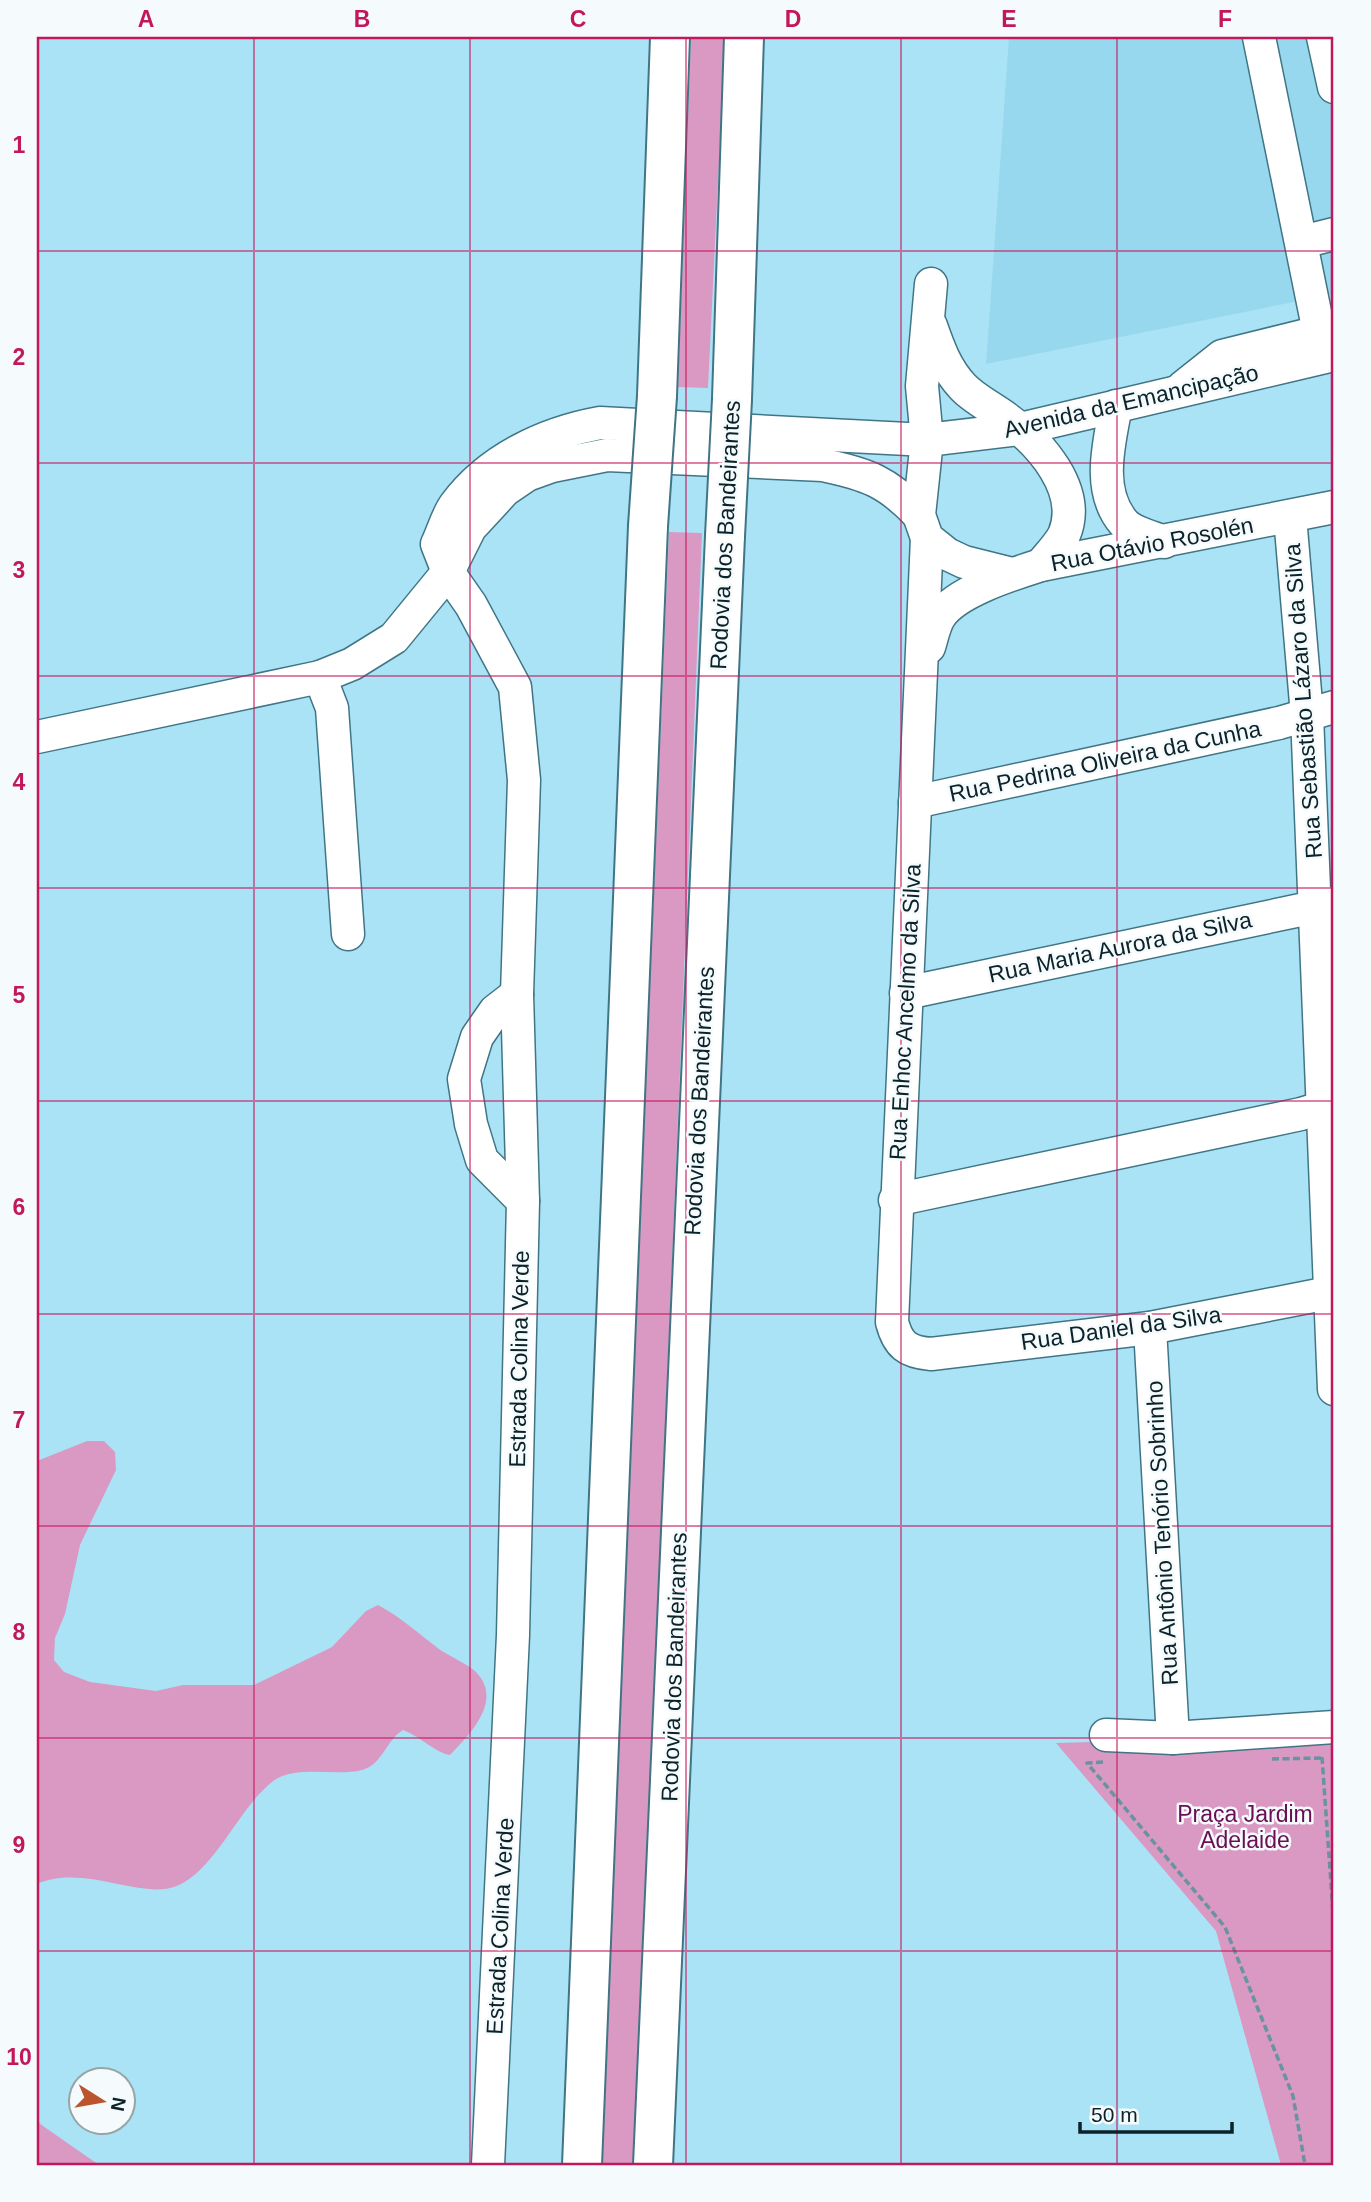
<svg xmlns="http://www.w3.org/2000/svg" width="1371" height="2202" font-family="Helvetica,sans-serif">
<style>
.built{fill:#97d8ee}
.green{fill:#d999c2}
.lines{fill:none;stroke-linecap:round;stroke-linejoin:round}
.minor-casing{stroke:#407586;stroke-width:35}
.highway-casing{stroke:#407586;stroke-width:42}
.path{stroke:#6893a1;stroke-width:3.5;stroke-dasharray:7 3.5;stroke-linecap:butt}
.minor{stroke:#fff;stroke-width:32}
.highway{stroke:#fff;stroke-width:38}
.highway-bridge-casing{stroke:#407586;stroke-width:42;stroke-linecap:butt}
.highway-bridge{stroke:#fff;stroke-width:38}
.grid{fill:none;stroke:#c2185b;stroke-width:2;stroke-opacity:0.55}
.labels{text-anchor:middle;dominant-baseline:central;stroke-width:5;stroke-linejoin:round;paint-order:stroke}
.street-label{font-size:23px;fill:#0b2229;stroke:#f5fbfd}
.park-label{font-size:23px;fill:#6a0d54;stroke:#f5fbfd}
.neatline{fill:none;stroke:#c2185b;stroke-width:2.5}
.grid-label{font-size:23px;text-anchor:middle;font-weight:bold;fill:#c2185b}
</style>
<rect width="100%" height="100%" fill="#abe3f6"/>
<!-- built -->
<polygon class="built" points="1009,37 1334,37 1334,294 986,364"/>
<!-- green -->
<g class="green">
<polygon points="691,37 725,37 708,388 678,387"/>
<polygon points="669,532 702,533 635,2165 600,2165"/>
<path d="M 87,1441 L 104,1441 L 115,1452 L 116,1470 L 80,1545 L 65,1614 L 55,1638 L 54,1660 L 64,1672 L 90,1682 L 156,1691 L 183,1685 L 254,1685 L 332,1647 L 366,1611 L 378,1605 C 402,1618 418,1633 439,1649 C 451,1657 466,1663 476,1672 C 504,1701 469,1735 450,1755 C 438,1754 419,1736 403,1730 C 386,1740 383,1764 362,1770 C 335,1777 295,1764 272,1782 C 238,1809 217,1867 179,1885 C 142,1902 86,1863 37,1884 L 37,1461 Z"/>
<polygon points="1332,1735 1334,2165 1281,2165 1216,1931 1056,1743"/>
<polygon points="37,2121 43,2126 99,2165 37,2165"/>
</g>
<g class="lines">
<!-- minor casing -->
<g class="minor-casing">
<g id="minor">
<polyline points="1259,37 1319,332"/>
<polyline points="1323,37 1334,87"/>
<polyline points="1302,242 1334,234"/>
<polyline points="931,284 922,386 927,440 919,515 927,538 947,554 964,562 1012,574"/>
<path d="M 931,326 C 939,349 946,369 963,387 C 974,399 993,408 1006,418 C 1040,443 1083,490 1064,535 C 1059,545 1048,556 1041,565"/>
<polyline points="1183,387 1222,356 1319,332 1334,325"/>
<path d="M 1116,406 C 1109,443 1096,491 1124,523 C 1132,532 1152,537 1164,542"/>
<polyline points="1290,517 1307,715 1334,1389"/>
<path d="M 927,538 L 892,1322 C 898,1345 907,1352 931,1354 L 1150,1328 L 1334,1292"/>
<path d="M 929,647 C 932,638 934,625 940,616 C 957,591 1013,574 1041,565 L 1334,507"/>
<polyline points="320,677 332,708 348,934"/>
<path d="M 37,737 L 320,677 L 352,664 L 394,638 L 448,572 L 470,528 L 505,490 L 527,475 L 552,466 L 607,455 L 823,465 C 867,474 888,482 919,515"/>
<polyline points="915,802 1279,723 1334,707"/>
<polyline points="906,993 1334,903"/>
<polyline points="517,994 495,1011 477,1037 464,1079 471,1124 482,1160 523,1201"/>
<polyline points="895,1200 1301,1114 1334,1104"/>
<polyline points="1150,1328 1173,1738"/>
<polyline points="1106,1735 1173,1738 1334,1727"/>
<path d="M 488,2165 L 513,1635 L 523,1201 L 517,994 L 524,780 L 515,687 L 471,605 L 448,572 L 437,544 C 443,532 447,516 455,505 C 489,459 545,433 600,423 L 927,440 L 1020,429 L 1334,355"/>
</g>
</g>
<!-- highway casing -->
<g class="highway-casing">
<g id="highway">
<polyline points="657,396 670,37"/>
<polyline points="732,399 744,37"/>
<polyline points="582,2165 648,526"/>
<polyline points="653,2165 725,536"/>
</g>
</g>
<!-- path -->
<g class="path">
<polyline points="1322,1757 1334,1926"/>
<polyline points="1272,1759 1322,1758"/>
<polyline points="1103,1762 1087,1763 1225,1927 1293,2096 1305,2165"/>
</g>
<!-- minor -->
<use href="#minor" class="minor"/>
<!-- highway -->
<use href="#highway" class="highway"/>
<!-- highway-bridge casing -->
<g class="highway-bridge-casing">
<g id="highway-bridge">
<polyline points="648,526 657,396"/>
<polyline points="725,536 732,399"/>
</g>
</g>
<!-- highway-bridge -->
<use href="#highway-bridge" class="highway-bridge"/>
</g>
<!-- grid -->
<path class="grid" d="M 254,37 L 254,2165M 470,37 L 470,2165M 686,37 L 686,2165M 901,37 L 901,2165M 1117,37 L 1117,2165M 37,251 L 1334,251M 37,463 L 1334,463M 37,676 L 1334,676M 37,888 L 1334,888M 37,1101 L 1334,1101M 37,1314 L 1334,1314M 37,1526 L 1334,1526M 37,1738 L 1334,1738M 37,1951 L 1334,1951"/>
<g class="labels">
<!-- street labels -->
<g class="street-label">
<text transform="translate(1131 401) rotate(-13)">Avenida da Emancipação</text>
<text transform="translate(725 535) rotate(-87)">Rodovia dos Bandeirantes</text>
<text transform="translate(1152 544) rotate(-11)">Rua Otávio Rosolén</text>
<text transform="translate(1303 701) rotate(-94)">Rua Sebastião Lázaro da Silva</text>
<text transform="translate(1105 761) rotate(-12)">Rua Pedrina Oliveira da Cunha</text>
<text transform="translate(1120 947) rotate(-12)">Rua Maria Aurora da Silva</text>
<text transform="translate(905 1012) rotate(-87)">Rua Enhoc Ancelmo da Silva</text>
<text transform="translate(699 1101) rotate(-87)">Rodovia dos Bandeirantes</text>
<text transform="translate(1121 1328) rotate(-8)">Rua Daniel da Silva</text>
<text transform="translate(519 1359) rotate(-89)">Estrada Colina Verde</text>
<text transform="translate(1162 1533) rotate(-93)">Rua Antônio Tenório Sobrinho</text>
<text transform="translate(674 1667) rotate(-88)">Rodovia dos Bandeirantes</text>
<text transform="translate(500 1926) rotate(-87)">Estrada Colina Verde</text>
</g>
<!-- park labels -->
<g class="park-label">
<text x="1245" y="1814">Praça Jardim<tspan x="1245" dy="26">Adelaide</tspan></text>
</g>
</g>
<!-- border -->
<rect width="1371" height="2202" fill="none" stroke="#f5fbfd" stroke-width="77"/>
<!-- north arrow -->
<g transform="translate(102 2101) rotate(101)"><circle r="33" fill="#f5fbfd" stroke="#97a4a8" stroke-width="2"/>
<path d="M0-5L12 26L0 18L-12 26Z" fill="#bc552d"/>
<text y="-10" font-size="19" font-weight="bold" text-anchor="middle" fill="#0b2229">N</text>
</g>
<!-- scale -->
<path d="M1080 2122v10h152v-10" fill="none" stroke="#0b2229" stroke-width="3.5"/>
<text x="1091" y="2122" font-size="21" fill="#0b2229" stroke="#f5fbfd" stroke-width="5" paint-order="stroke">50 m</text>
<rect x="38" y="38" width="1294" height="2126" class="neatline"/>
<g class="grid-label">
<text x="146" y="27">A</text>
<text x="362" y="27">B</text>
<text x="578" y="27">C</text>
<text x="793" y="27">D</text>
<text x="1009" y="27">E</text>
<text x="1225" y="27">F</text>
<text x="19" y="153">1</text>
<text x="19" y="365">2</text>
<text x="19" y="578">3</text>
<text x="19" y="790">4</text>
<text x="19" y="1003">5</text>
<text x="19" y="1215">6</text>
<text x="19" y="1428">7</text>
<text x="19" y="1640">8</text>
<text x="19" y="1853">9</text>
<text x="19" y="2065">10</text>
</g>
</svg>
